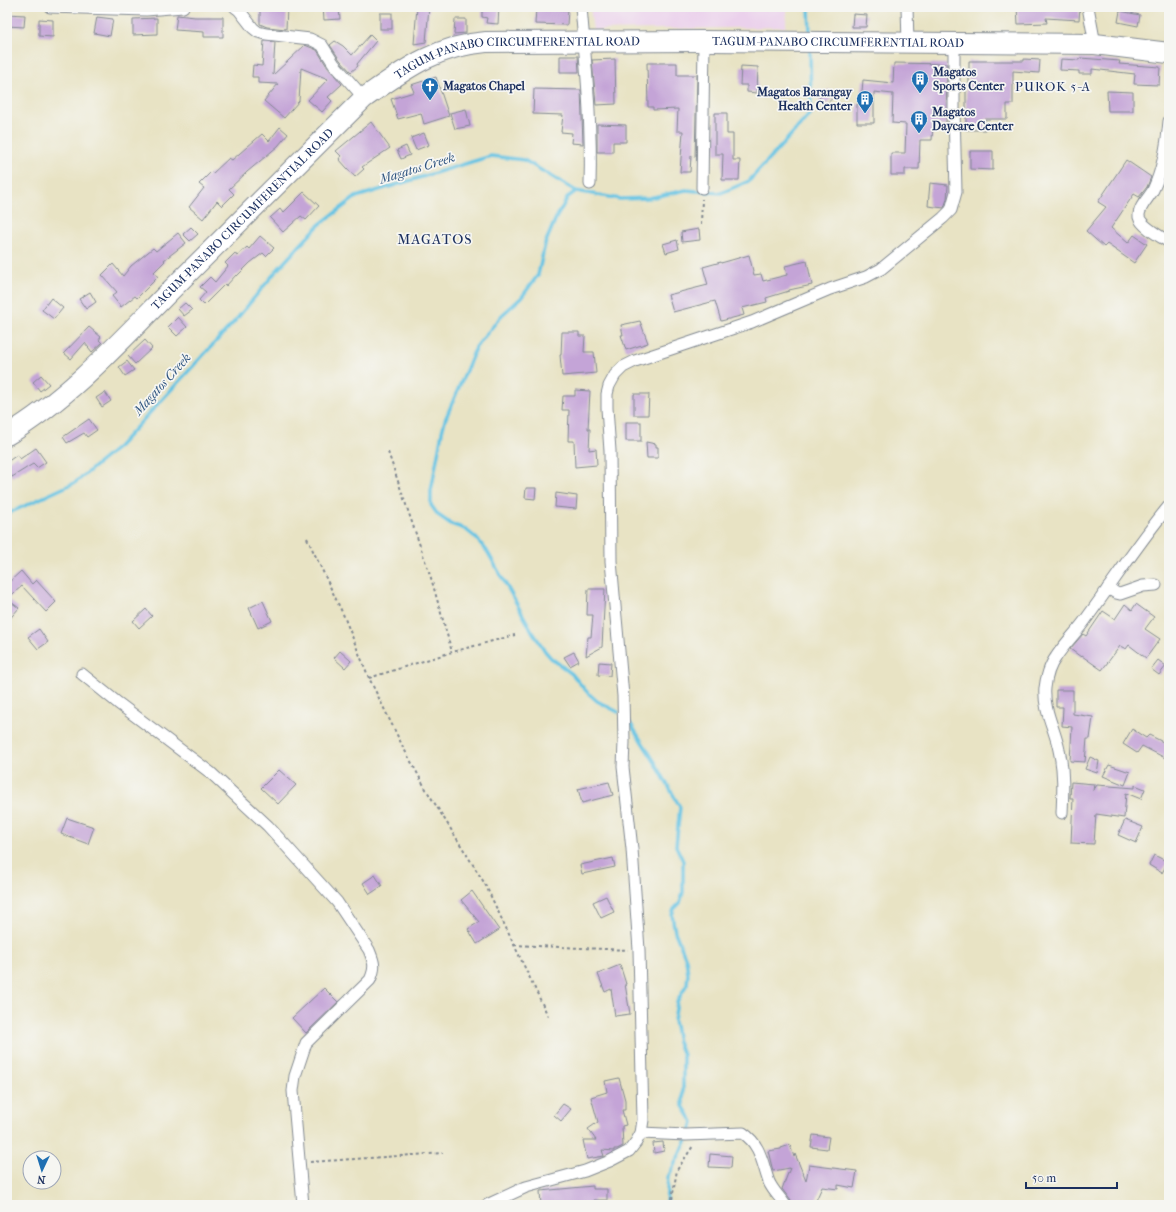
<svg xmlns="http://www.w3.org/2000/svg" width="1176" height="1212" font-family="'IM FELL French Canon',serif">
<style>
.built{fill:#ebd1ec}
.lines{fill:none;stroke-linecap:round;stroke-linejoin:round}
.stream{stroke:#66c4e4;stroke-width:3.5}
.building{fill:#c4a4d7}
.lane-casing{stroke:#828991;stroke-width:8}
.street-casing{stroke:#828991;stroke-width:13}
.highway-casing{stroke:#828991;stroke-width:22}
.path{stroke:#828991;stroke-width:2;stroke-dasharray:3 3;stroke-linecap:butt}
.lane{stroke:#fff;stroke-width:5.5}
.street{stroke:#fff;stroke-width:11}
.highway{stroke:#fff;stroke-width:20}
.labels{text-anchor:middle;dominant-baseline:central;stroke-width:3.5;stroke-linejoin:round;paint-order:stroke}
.street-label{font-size:12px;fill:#1b2f5e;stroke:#f6f6f2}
.poi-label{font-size:12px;font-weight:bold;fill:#1b2f5e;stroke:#f6f6f2;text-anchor:start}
.neighbourhood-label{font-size:13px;letter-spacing:1px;fill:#1b2f5e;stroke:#f6f6f2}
.water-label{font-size:13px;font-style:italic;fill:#2e5480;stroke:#f6f6f2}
.quarter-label{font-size:14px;letter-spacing:1px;fill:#1b2f5e;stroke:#f6f6f2}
</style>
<rect width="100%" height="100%" fill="#f6f6f2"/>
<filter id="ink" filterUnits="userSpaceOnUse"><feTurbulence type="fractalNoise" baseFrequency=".025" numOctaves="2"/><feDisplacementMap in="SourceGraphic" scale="8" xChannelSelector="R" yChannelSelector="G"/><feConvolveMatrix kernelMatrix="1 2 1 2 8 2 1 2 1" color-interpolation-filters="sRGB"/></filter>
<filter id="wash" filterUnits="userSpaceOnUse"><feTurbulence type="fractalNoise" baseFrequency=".012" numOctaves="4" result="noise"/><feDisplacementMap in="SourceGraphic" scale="16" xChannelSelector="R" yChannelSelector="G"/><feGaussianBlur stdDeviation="0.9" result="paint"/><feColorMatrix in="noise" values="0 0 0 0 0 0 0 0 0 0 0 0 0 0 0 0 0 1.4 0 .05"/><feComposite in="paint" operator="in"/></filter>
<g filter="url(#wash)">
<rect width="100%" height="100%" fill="#e8e3c4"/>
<!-- built -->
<polygon class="built" points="590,7 786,7 786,27 593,30"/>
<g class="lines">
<!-- stream -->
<g class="stream">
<polyline points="809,7 810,36"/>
<polyline points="576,191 568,197 556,218 545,244 538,275 521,298 502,315 476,347 445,420 442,432 431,491 431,505 438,515 451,524 465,529 475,537 487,551 532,631 545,651 551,658 572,674 587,692 597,701 618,712"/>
<polyline points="7,514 76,482 118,447 235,321 278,269 319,225 356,197 491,156 524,160 576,191 620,199 649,198 686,190 721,193 749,181 811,113 810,49"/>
<polyline points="630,723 656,764 680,807 676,846 683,861 683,892 680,903 674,909 672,915 675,932 686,959 688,974 687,984 677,1002 674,1020 678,1042 683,1055 683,1106 693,1122 689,1136 668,1177 666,1205"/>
</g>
</g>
<g id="blocks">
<!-- building -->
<g class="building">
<polygon points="260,7 287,7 286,29 267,27 260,24"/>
<polygon points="323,7 339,7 340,19 324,20"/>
<polygon points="417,7 429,7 426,42 414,44"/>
<polygon points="482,7 499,7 498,24 486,23 487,18 482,17"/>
<polygon points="1017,7 1080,7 1079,20 1046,18 1047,23 1018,24"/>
<polygon points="536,8 568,10 567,25 535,24"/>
<polygon points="1120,11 1140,15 1138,26 1118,22"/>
<rect x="380" y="13" width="12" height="16"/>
<polygon points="7,14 25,15 24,27 7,26"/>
<polygon points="853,14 867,15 866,27 852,27"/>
<polygon points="177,15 195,17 223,17 223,37 204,37 204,32 175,30"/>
<polygon points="97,17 113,19 110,36 94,33"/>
<polygon points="157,18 157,34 133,35 133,19"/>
<polygon points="39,19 53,20 53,37 39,36"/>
<polygon points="455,19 466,19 466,33 454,34"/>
<polygon points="370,35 376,41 357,64 358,66 351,72 340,60 330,45 335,41 343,46 352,55"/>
<polygon points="264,41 275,42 273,75 305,45 317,50 328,68 342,84 328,97 332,101 322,112 308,100 328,79 301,68 299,101 284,118 264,101 278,84 258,83 258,77 252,77 253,65 262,66"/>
<polygon points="560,56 578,56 579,72 560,72"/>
<polygon points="1080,58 1120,61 1119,64 1160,67 1159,85 1134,84 1135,74 1092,69 1092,74 1079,74 1079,71 1060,70 1061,59 1079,60"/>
<polygon points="615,59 616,104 596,105 592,60"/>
<polygon points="1024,59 1040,60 1039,73 1013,71 1013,104 1007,104 1007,119 985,119 985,130 966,130 966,86 969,86 969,61 1024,61"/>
<polygon points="647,63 677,63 677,75 697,75 695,157 691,156 690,172 680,172 683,131 677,131 678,109 653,110 653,107 648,107"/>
<polygon points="894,63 947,64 946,125 933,124 932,140 920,140 919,169 905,169 905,175 891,175 891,153 905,153 906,124 892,123 893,94 874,92 874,123 857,123 857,104 861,104 863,80 893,83"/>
<polygon points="741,66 758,67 757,93 747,92 747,85 740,85"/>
<polygon points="436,77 449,116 424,124 421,113 398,119 391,99 414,92 411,85"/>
<polygon points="534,89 581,90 583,144 571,143 572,133 561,132 563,115 533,114"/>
<polygon points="829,89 835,96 824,106 818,99"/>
<polygon points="1107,91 1133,92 1133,111 1108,111"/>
<polygon points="466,109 470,126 455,129 450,113"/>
<polygon points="715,113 727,113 727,134 733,134 733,160 740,160 739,180 722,180 723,154 715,154"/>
<polygon points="371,122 390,148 362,167 364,169 355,177 339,159 341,156 336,151"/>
<polygon points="597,124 626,125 626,142 613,142 613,152 597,152"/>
<polygon points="280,127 288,134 278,146 247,172 229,189 234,194 222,206 217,201 203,219 189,207 204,188 199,184 211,172 213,173 229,158 232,160 262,134 269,141"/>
<polygon points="424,133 429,145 416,150 411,138"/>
<polygon points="406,146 410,155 401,159 397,150"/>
<polygon points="970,151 993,151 993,170 970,169"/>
<polygon points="1126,160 1151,177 1147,187 1139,197 1134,194 1111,228 1128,243 1134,235 1147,244 1134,263 1107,244 1104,247 1086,231 1106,207 1098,202"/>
<polygon points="930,183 948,185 947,199 944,208 928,206"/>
<polygon points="304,192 319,206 306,220 301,216 283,232 270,218 280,209 283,213"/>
<polygon points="191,227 198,234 190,241 183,234"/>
<polygon points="699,229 700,240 682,242 681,232"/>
<polygon points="178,233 186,243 164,260 165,261 154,272 158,277 137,298 135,296 121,307 112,296 117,292 102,275 113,264 123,276 131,266 153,248 156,251"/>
<polygon points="260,236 274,248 266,256 263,253 250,263 237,276 236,275 226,286 225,284 204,305 199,300 206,292 200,287 210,277 215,282 228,266 225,263 235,253 237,256 247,247 249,249"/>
<polygon points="677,240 679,249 666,253 663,244"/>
<polygon points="749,255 754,275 761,274 763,281 787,275 785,266 807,261 812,285 789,290 789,291 766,298 767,302 742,308 744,315 721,321 715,301 673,312 668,295 708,285 703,267 721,262 721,263"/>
<polygon points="90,292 96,302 86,309 79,299"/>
<polygon points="51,298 63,308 54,319 42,310"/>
<polygon points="185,303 192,310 184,316 178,309"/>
<polygon points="178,317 187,327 177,336 168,327"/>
<polygon points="640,321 648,343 626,350 621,335 623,335 621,325"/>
<polygon points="89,327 101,337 99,340 102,343 92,352 85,343 71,359 64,353"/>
<polygon points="562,332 579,332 579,336 585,336 584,352 594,352 596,373 562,376 560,355 561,355"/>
<polygon points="145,340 152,348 135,364 128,356"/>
<polygon points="127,361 134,370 125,376 119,367"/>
<polygon points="41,375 49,384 40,391 33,382"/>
<polygon points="575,390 590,391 588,429 590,429 589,450 596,449 597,465 575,467 574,441 568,441 569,410 562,410 563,396 575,396"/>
<polygon points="105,392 111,401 102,407 96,398"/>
<polygon points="634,394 649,394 648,415 634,415"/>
<polygon points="89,419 97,430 87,437 84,433 67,443 63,437"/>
<rect x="626" y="422" width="15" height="19"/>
<polygon points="646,442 656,444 656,447 658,447 658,458 647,458"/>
<polygon points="36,448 46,462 37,468 33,464 12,477 7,468 7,462 17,455 20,459"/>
<polygon points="526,488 536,488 535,499 525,498"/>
<polygon points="556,493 577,496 576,509 555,507"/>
<polygon points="21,571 32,584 36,580 56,602 46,612 22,586 7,599 19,608 7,622 7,584"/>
<polygon points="588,589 605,589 602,647 586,656 588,637 591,637 593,615 587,615"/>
<polygon points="263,601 272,621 258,628 249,608"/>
<polygon points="1125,604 1132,610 1136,604 1154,617 1145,629 1160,639 1146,658 1129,645 1126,649 1120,646 1102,670 1082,656 1081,657 1070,649 1083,634 1086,636 1103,611 1115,619"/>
<polygon points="146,609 152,616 139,628 133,621"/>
<polygon points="39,629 48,642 38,649 28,637"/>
<polygon points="340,651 351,661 345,668 334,658"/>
<polygon points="574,652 579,661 570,666 564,657"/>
<polygon points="1158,660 1166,666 1159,675 1151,669"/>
<polygon points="599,662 611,663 610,676 598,675"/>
<polygon points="1056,690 1073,690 1073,714 1093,717 1090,739 1087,739 1085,762 1070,761 1072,727 1062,726 1063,707 1056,707"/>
<polygon points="1132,729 1146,738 1149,735 1169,745 1169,760 1142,746 1137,753 1123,744"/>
<polygon points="1090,757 1099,761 1097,773 1085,769"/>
<polygon points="1109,765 1130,772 1125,785 1103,776"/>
<polygon points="279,770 296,785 278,804 261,788"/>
<polygon points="609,782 613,795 582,803 578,789"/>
<polygon points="1071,782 1094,784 1093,791 1097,785 1135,788 1135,785 1145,789 1141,799 1126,793 1124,818 1096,814 1094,844 1071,843 1073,798 1070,798"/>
<polygon points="67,818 94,827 88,844 61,834"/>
<polygon points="1125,820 1143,827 1136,843 1118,835"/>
<polygon points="1154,855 1168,862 1162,873 1149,865"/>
<polygon points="613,858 615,867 582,874 580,865"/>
<polygon points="375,875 382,886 370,894 363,883"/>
<polygon points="472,891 499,930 477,944 468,929 479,922 461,900"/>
<polygon points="606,896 614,912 601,918 593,902"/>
<polygon points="620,965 626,984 625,984 630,1014 615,1016 611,989 605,992 598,974"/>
<polygon points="324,988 338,1002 306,1033 292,1018"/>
<polygon points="619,1078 625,1100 625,1110 622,1110 626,1125 622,1126 623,1146 617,1149 614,1149 614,1151 602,1150 604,1156 587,1159 583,1140 596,1140 588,1129 598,1122 591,1097 607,1092 605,1081"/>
<polygon points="563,1104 571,1109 561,1121 554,1115"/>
<polygon points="813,1135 829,1137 827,1149 811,1147"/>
<polygon points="663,1142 664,1151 654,1153 653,1143"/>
<polygon points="790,1145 794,1157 795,1154 806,1181 809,1165 857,1171 854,1188 838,1185 838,1189 822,1187 814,1205 792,1205 791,1201 782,1189 790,1168 773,1171 768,1151 781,1149 781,1148"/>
<polygon points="710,1154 732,1156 731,1168 709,1167"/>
<polygon points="593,1186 593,1189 607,1189 607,1200 594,1200 594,1205 541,1205 540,1191"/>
</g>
</g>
</g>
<g filter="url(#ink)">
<use href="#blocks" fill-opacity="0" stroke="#828991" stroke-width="1"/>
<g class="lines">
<!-- lane casing -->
<g class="lane-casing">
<polyline id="lane" points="616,7 620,8 650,7"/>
</g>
<!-- street casing -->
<g class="street-casing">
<g id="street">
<polyline points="50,7 146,10 183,7"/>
<polyline points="235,7 239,10 253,28 258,32 266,34 310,39 322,45 334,64 364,98"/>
<path d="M 581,7 C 586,66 592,125 590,184"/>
<polyline points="907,7 908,43"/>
<polyline points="1088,7 1095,44"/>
<path d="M 1169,121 C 1167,144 1163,169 1153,190 C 1149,198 1138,207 1139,217 C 1141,226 1161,237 1169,242"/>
<polyline points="702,188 704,41"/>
<polyline points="1108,588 1116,593 1120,594 1143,586 1156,585"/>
<path d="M 82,674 L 118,703 L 211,773 L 268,826 L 337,902 L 369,950 C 374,962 376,967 370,980 L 306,1043 L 295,1076 L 293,1091 L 303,1205"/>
<path d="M 1062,813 C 1063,792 1064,771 1059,750 C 1055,729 1043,710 1045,688 C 1046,678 1050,665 1056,657 C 1065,643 1077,632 1086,619 C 1114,581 1139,542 1169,506"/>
<path d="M 641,1133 L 686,1135 L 743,1133 C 761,1145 762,1163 769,1182 C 773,1191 780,1197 785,1205"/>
<polyline points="487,1205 526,1187 585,1171 610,1161 629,1151 636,1142 641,1133 643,1120 639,950 632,849 623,767 624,742 623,696 611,561 610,451 607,408 607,394 609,386 615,375 623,367 635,361 752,322 830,289 866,277 881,269 943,218 951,210 956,192 954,110 954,43"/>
</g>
</g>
<!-- highway casing -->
<g class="highway-casing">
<g id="highway">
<path id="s1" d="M 7,435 C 66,400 118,344 166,295 C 232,229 298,164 364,98 C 404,70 435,46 486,42 L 704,41 L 1095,44 L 1169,53"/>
</g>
</g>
<!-- path -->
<g class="path">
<polyline points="701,224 702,199"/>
<polyline points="388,452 431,578 452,652"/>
<polyline points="307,538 343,614 369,678 403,747 427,791 485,884 548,1016"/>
<polyline points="369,678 452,652 515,635"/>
<polyline points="514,945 628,950"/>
<polyline points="310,1162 443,1153"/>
<polyline points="671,1205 677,1170 693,1146"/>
</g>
<!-- lane -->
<use href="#lane" class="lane"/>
<!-- street -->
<use href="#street" class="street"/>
<!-- highway -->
<use href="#highway" class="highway"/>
</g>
</g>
<!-- icons -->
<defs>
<g id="building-pin" transform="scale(0.9)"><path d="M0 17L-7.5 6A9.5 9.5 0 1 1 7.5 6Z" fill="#1f6fb2" stroke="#f6f6f2"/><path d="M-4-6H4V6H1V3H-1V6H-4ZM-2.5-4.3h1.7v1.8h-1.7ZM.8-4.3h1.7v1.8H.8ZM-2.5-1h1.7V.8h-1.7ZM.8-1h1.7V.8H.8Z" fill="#fff"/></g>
<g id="church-pin" transform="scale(0.9)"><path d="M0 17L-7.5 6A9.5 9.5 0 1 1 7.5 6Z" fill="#1f6fb2" stroke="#f6f6f2"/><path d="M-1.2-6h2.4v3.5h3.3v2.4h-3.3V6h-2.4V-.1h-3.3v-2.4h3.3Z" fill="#fff"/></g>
</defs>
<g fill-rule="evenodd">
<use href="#building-pin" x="920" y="79"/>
<use href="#church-pin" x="430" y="86"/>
<use href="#building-pin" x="865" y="99"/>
<use href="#building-pin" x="919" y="119"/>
</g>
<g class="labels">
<!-- street labels -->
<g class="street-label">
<text stroke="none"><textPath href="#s1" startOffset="980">TAGUM-PANABO CIRCUMFERENTIAL ROAD</textPath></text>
<text stroke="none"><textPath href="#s1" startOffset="656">TAGUM-PANABO CIRCUMFERENTIAL ROAD</textPath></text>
<text stroke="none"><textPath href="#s1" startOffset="320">TAGUM-PANABO CIRCUMFERENTIAL ROAD</textPath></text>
</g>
<!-- poi labels -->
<g class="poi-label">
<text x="933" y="72">Magatos<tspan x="933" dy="14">Sports Center</tspan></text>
<text x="443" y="86">Magatos Chapel</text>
<text x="852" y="92" text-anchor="end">Magatos Barangay<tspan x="852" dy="14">Health Center</tspan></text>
<text x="932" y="112">Magatos<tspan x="932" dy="14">Daycare Center</tspan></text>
</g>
<!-- neighbourhood labels -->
<g class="neighbourhood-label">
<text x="1053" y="86">PUROK 5-A</text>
</g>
<!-- water labels -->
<g class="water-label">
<text transform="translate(417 168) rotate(-17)">Magatos Creek</text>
<text transform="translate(162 384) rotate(-48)">Magatos Creek</text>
</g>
<!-- quarter labels -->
<g class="quarter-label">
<text x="435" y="239">MAGATOS</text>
</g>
</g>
<!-- margin -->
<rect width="1176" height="1212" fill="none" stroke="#f6f6f2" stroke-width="24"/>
<!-- north arrow -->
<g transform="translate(42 1170) rotate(184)"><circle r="19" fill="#f6f6f2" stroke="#9ea6b7"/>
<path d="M0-3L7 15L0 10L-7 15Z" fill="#1f6fb2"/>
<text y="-6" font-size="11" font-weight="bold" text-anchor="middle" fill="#1b2f5e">N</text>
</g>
<!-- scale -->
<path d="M1026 1182v6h91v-6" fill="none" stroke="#1b2f5e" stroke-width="2"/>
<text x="1032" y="1182" font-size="12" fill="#1b2f5e" stroke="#f6f6f2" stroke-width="3" paint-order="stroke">50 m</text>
</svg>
